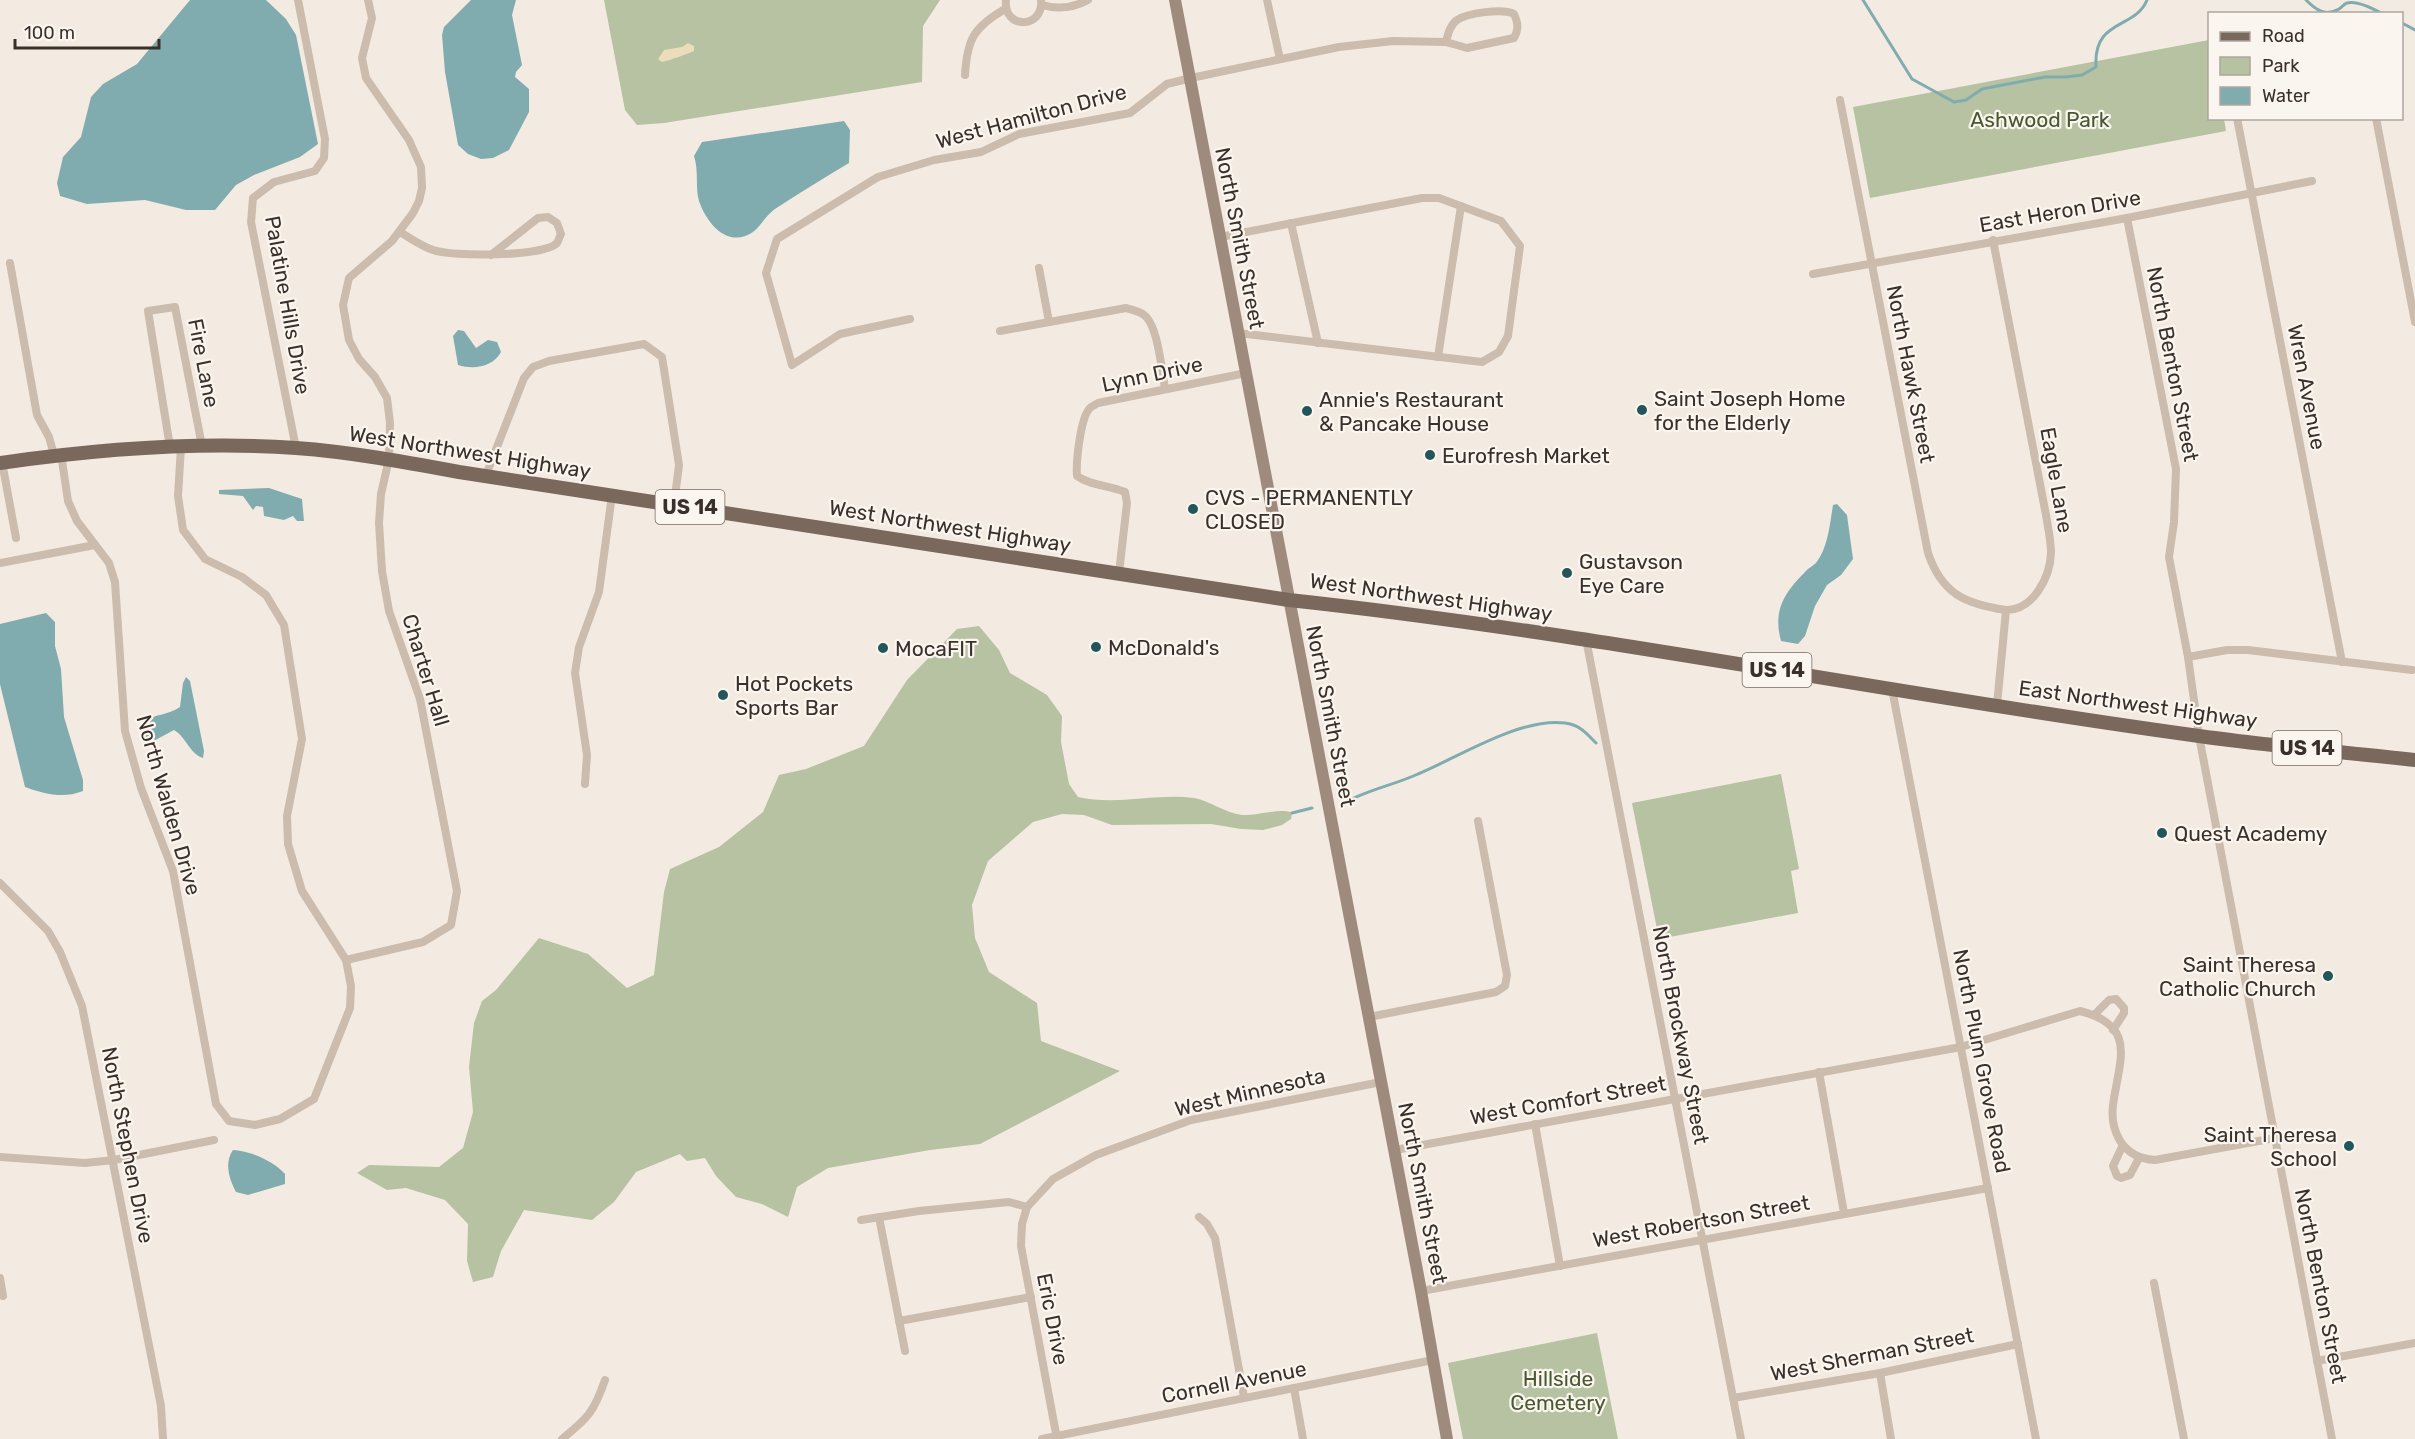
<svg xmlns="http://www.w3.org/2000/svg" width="2415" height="1439" font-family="Rubik,sans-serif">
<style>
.green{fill:#b6c2a1}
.sand{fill:#ecdcba}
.water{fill:#81acaf}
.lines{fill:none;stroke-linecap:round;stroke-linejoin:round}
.stream{stroke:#81acaf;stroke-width:3}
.street{stroke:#cbbcad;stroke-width:8}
.secondary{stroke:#9f8b7e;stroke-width:12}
.primary{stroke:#7b685d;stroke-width:14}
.poi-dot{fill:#22565b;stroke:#faf5ee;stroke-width:2}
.labels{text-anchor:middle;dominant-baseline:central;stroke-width:4.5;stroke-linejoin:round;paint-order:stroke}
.shield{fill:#faf5ee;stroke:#746b66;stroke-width:1.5}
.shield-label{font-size:20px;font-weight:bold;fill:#3a302b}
.street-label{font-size:21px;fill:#3a302b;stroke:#faf5ee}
.park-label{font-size:21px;fill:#485830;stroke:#faf5ee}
.poi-label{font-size:21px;fill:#3a302b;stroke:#faf5ee;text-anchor:start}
</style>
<rect width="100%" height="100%" fill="#f3ebe1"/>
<!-- green -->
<g class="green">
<polygon points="604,0 940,0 923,26 922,82 664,123 637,125 625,110"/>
<polygon points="2209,40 2210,118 2224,119 2226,131 1870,198 1853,107"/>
<path d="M 979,626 L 999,650 L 1010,673 L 1047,695 L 1062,716 L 1061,742 L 1069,784 L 1078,797 C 1116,806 1156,793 1194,798 C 1211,801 1225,813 1242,815 C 1256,816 1283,807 1292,813 L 1291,819 L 1282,825 L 1263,830 L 1241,829 L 1211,824 L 1112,825 L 1084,815 L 1062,814 L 1033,822 L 988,861 L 972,905 L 975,938 L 989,972 L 1037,1003 L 1041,1041 L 1120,1071 L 980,1144 L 930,1150 L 828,1168 L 797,1187 L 788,1217 L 762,1204 L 736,1197 L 716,1176 L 705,1158 L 687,1161 L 680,1154 L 636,1172 L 614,1202 L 592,1220 L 524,1210 L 501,1251 L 493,1277 L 473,1282 L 467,1261 L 468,1224 L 445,1200 L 406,1188 L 387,1190 L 357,1173 L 369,1165 L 439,1167 L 463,1148 L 473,1112 L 469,1067 L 474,1023 L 482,1001 L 496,990 L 539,938 L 588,954 L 627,988 L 654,975 L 664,892 L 670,869 L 719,847 L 763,812 L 779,775 L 806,769 L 864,746 L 907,680 L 957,629 Z"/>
<polygon points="1781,774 1799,869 1791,871 1798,913 1659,939 1632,803"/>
<polygon points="1597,1333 1618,1439 1463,1439 1448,1363"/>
</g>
<!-- sand -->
<path class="sand" d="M 688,43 L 694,46 L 694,51 C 690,53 668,61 662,62 L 658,59 L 664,50 L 682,47 Z"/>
<!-- water -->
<g class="water">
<polygon points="190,0 266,0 286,19 296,35 318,144 300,157 254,175 236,185 215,210 186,210 145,200 87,204 60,196 57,183 63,157 81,137 91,97 103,84 137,64"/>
<polygon points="471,0 516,0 512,15 522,65 516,72 515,77 529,89 529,112 509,150 493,158 481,159 468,154 458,145 445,72 442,35 444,27"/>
<path d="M 844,121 L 850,130 L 849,163 C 824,178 799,193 775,209 C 766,215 761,226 753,232 C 728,249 707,224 699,201 C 695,187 699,171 694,156 L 702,142 Z"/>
<path d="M 458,330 L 464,331 L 476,348 L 488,340 L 497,342 L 501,352 C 493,367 474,370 458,365 L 453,336 Z"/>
<polygon points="269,488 302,499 304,521 297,521 293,516 284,520 264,516 263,507 256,506 253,510 243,496 219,494 219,490"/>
<path d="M 1837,504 L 1847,515 L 1853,559 L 1841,575 L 1827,585 L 1815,606 L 1805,636 L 1798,644 L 1781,641 C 1773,611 1783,594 1805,572 C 1808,568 1813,566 1816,563 C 1828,548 1830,523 1833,505 Z"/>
<path d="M 46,613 L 55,622 L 55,646 L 61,669 L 64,717 L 83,780 L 83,791 C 63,799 45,794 25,787 L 0,684 L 0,624 Z"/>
<path d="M 186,677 L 190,681 L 204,751 L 203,758 C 190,754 186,737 174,730 L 150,743 L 144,740 L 145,721 C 155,714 169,715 180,707 L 183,683 Z"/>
<path d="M 233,1150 C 251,1151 273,1161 285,1174 L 285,1184 L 248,1195 L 236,1192 C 229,1179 224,1163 233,1150 Z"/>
</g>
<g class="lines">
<!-- stream -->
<g class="stream">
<path d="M 1863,0 L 1912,79 L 1954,102 L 1966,100 L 1982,89 L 2045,77 L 2066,77 L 2082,75 L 2096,67 C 2093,18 2135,30 2147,0"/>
<path d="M 2306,0 C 2316,10 2325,17 2339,9 C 2342,7 2344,4 2347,3 C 2357,0 2374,9 2383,14"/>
<polyline points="2402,23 2415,30"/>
<path d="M 1344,803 C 1367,790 1394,785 1418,774 C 1459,757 1521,717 1565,723 C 1580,725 1586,733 1596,743"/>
<polyline points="1292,813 1312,808"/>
</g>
<!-- street -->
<g class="street">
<path d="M 1006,0 C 1003,30 1044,29 1041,0"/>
<polyline points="1267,0 1280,59"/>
<path d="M 1042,5 C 1059,10 1073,8 1088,0"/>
<path d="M 965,75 C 967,39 974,27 1005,9"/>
<path d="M 1840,100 L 1928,553 C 1942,594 1965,604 2006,610"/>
<polyline points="2237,118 2342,662"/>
<polyline points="2376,118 2415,322"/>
<polyline points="2127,218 2176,469 2174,522 2169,557 2188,657 2199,736 2332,1439"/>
<polyline points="1291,223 1318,343"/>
<path d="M 400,232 C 410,238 421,246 433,250 C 451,257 544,257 557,243 C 559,240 559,237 561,234 L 557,223 L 548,217 L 538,218 L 491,255"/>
<polyline points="1220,237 1422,198 1439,198 1501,221 1520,246 1508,336 1499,352 1482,362 1238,333"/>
<path d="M 1993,240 L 2046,515 C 2048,528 2051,540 2051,553 C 2050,578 2033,610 2006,610 L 1997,705"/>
<polyline points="10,263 37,415 49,437 54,455"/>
<polyline points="1039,268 1049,322"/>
<polyline points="1813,274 2127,218 2312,181"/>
<path d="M 910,319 L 840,334 L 792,365 L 766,273 L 777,239 L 878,177 L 934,160 L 981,152 L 1019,134 L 1130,113 L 1167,84 L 1191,78 L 1339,47 L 1393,41 L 1446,42 L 1467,48 L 1514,38 C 1519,28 1518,23 1514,14 C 1503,8 1467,13 1457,20 C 1450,25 1448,34 1446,42"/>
<path d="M 1000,331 L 1126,308 C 1132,310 1139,311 1144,315 C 1158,325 1162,372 1165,389"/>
<polyline points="1438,357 1461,206"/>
<polyline points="170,447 148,311 175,307 202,446"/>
<polyline points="296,448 251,222 253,198 274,182 315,171 324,158 325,139 298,0"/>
<polyline points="61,454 68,501 77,521 109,563 115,582 125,731 141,788 173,871 216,1104 229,1121 255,1125 280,1119 314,1099 350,1008 351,986 346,960 302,891 288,844 287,816 302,739 284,625 266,595 242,577 205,559 183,530 178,496 181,447"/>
<polyline points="2,462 16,538"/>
<polyline points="486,475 524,378 533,367 549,361 644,344 662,357 679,465 674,504"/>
<polyline points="0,563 95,545"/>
<path d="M 1119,573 L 1127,503 L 1125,492 C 1109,485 1091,486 1077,476 C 1076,463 1080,418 1090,408 C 1092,406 1095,405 1098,403 L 1246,373"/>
<polyline points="1586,639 1741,1439"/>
<polyline points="2188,657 2227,650 2248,650 2412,670"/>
<polyline points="1892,689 2036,1439"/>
<polyline points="585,784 587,755 575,673 579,647 599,592 612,495"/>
<polyline points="0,883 48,931 60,952 82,1006 161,1406 163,1439"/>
<polyline points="346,960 423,942 451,925 457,891 420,699 389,611 382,571 379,523 381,494 389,459 390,423 387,398 375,377 359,359 349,340 343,305 349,278 392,241 413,213 419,201 422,188 421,167 409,140 366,78 362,58 372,18 368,0"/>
<polyline points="2094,1015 2109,1000 2116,999 2124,1008 2124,1013 2113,1030"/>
<polyline points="1369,1017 1496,992 1505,986 1507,975 1478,821"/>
<polyline points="1819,1072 1844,1213"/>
<polyline points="1535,1124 1560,1266"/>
<polyline points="2122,1147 2113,1166 2117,1176 2121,1178 2130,1175 2139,1158"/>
<path d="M 1395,1150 L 1961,1047 L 2080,1011 C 2135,1025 2121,1056 2114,1098 C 2108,1129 2121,1158 2155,1160 L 2275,1138"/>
<polyline points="0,1157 85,1163 114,1160 214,1140"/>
<polyline points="1027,1207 1022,1224 1021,1246 1057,1439"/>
<polyline points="879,1217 905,1351"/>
<polyline points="1199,1217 1207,1224 1215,1238 1244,1397"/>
<polyline points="861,1220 919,1211 1009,1202 1027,1207 1053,1179 1096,1155 1191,1120 1381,1082"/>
<polyline points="0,1278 3,1296"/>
<polyline points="2154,1283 2184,1439"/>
<polyline points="1421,1291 1988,1188"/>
<polyline points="899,1321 1031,1297"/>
<polyline points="2317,1361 2415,1343"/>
<polyline points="1880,1373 1891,1439"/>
<polyline points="1294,1388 1303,1439"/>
<polyline points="1733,1398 1880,1373 2018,1344"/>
<path d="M 562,1439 C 588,1418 594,1412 605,1380"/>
<polyline points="1042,1439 1433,1360"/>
</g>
<!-- secondary -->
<polyline class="secondary" points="1175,0 1421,1291 1447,1439"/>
<!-- primary -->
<path class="primary" d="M 0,463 C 98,449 197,441 296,448 C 351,452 405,462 459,472 L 1289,600 C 1594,633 1895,695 2199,736 C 2271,746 2343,752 2415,760"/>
</g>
<!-- markers -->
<g class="poi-dot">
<circle cx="1642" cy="410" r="6"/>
<circle cx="1307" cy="411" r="6"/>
<circle cx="1430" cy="455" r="6"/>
<circle cx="1193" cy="509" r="6"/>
<circle cx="1567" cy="573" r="6"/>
<circle cx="1096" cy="647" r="6"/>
<circle cx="883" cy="648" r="6"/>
<circle cx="723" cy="695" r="6"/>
<circle cx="2162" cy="833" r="6"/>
<circle cx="2328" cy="976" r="6"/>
<circle cx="2349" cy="1146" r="6"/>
</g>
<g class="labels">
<!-- shield labels -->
<g class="shield">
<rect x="655.5" y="490" width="69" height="34" rx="4.5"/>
<rect x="1742.5" y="653" width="69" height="34" rx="4.5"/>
<rect x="2272.5" y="731" width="69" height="34" rx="4.5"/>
</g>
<g class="shield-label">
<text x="690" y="507">US 14</text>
<text x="1777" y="670">US 14</text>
<text x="2307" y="748">US 14</text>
</g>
<!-- street labels -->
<g class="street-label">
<text transform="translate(1031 116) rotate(-15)">West Hamilton Drive</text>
<text transform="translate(2060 211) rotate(-10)">East Heron Drive</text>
<text transform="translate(1240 238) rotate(79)">North Smith Street</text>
<text transform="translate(288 305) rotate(80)">Palatine Hills Drive</text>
<text transform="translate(204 363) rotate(79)">Fire Lane</text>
<text transform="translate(2173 364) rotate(79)">North Benton Street</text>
<text transform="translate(1152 374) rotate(-12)">Lynn Drive</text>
<text transform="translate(1911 374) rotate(79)">North Hawk Street</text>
<text transform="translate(2307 387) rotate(79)">Wren Avenue</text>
<text transform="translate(470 452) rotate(9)">West Northwest Highway</text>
<text transform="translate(2057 480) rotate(80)">Eagle Lane</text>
<text transform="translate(950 526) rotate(9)">West Northwest Highway</text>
<text transform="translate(1431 597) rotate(8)">West Northwest Highway</text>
<text transform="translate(426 670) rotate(73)">Charter Hall</text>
<text transform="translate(2138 704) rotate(8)">East Northwest Highway</text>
<text transform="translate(1331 716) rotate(79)">North Smith Street</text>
<text transform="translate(169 805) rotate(74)">North Walden Drive</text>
<text transform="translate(1681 1035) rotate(79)">North Brockway Street</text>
<text transform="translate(1982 1061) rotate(79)">North Plum Grove Road</text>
<text transform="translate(1250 1092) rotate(-13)">West Minnesota</text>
<text transform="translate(1568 1100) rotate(-10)">West Comfort Street</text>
<text transform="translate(128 1145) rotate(79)">North Stephen Drive</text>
<text transform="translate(1423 1193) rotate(79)">North Smith Street</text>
<text transform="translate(1701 1221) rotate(-10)">West Robertson Street</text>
<text transform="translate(2321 1286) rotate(79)">North Benton Street</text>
<text transform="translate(1053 1319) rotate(79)">Eric Drive</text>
<text transform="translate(1872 1354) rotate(-11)">West Sherman Street</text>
<text transform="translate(1234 1382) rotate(-11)">Cornell Avenue</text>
</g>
<!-- park labels -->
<g class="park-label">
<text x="2040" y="119">Ashwood Park</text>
<text x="1558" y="1378">Hillside<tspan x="1558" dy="24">Cemetery</tspan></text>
</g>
<!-- poi labels -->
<g class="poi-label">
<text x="1654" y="398">Saint Joseph Home<tspan x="1654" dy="24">for the Elderly</tspan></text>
<text x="1319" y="399">Annie's Restaurant<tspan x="1319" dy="24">&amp; Pancake House</tspan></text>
<text x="1442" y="455">Eurofresh Market</text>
<text x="1205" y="497">CVS - PERMANENTLY<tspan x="1205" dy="24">CLOSED</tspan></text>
<text x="1579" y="561">Gustavson<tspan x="1579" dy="24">Eye Care</tspan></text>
<text x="1108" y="647">McDonald's</text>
<text x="895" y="648">MocaFIT</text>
<text x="735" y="683">Hot Pockets<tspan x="735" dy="24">Sports Bar</tspan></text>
<text x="2174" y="833">Quest Academy</text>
<text x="2316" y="964" text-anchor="end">Saint Theresa<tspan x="2316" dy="24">Catholic Church</tspan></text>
<text x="2337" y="1134" text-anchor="end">Saint Theresa<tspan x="2337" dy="24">School</tspan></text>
</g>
</g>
<!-- legend -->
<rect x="2208" y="12" width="195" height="108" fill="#faf5ee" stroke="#ada6a0" stroke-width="1.5"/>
<rect x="2220" y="32" width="30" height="9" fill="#7b685d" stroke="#ada6a0" stroke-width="1.5"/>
<text x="2262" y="42" font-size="18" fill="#3a302b">Road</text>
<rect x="2220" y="57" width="30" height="18" fill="#b6c2a1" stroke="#ada6a0" stroke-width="1.5"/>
<text x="2262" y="72" font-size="18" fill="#3a302b">Park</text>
<rect x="2220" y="87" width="30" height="18" fill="#81acaf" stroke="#ada6a0" stroke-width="1.5"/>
<text x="2262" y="102" font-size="18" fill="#3a302b">Water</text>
<!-- scale -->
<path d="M15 39v9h144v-9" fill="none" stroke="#3a302b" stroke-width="3"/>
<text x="24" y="39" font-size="18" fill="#3a302b" stroke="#faf5ee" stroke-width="4.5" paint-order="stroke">100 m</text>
</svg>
